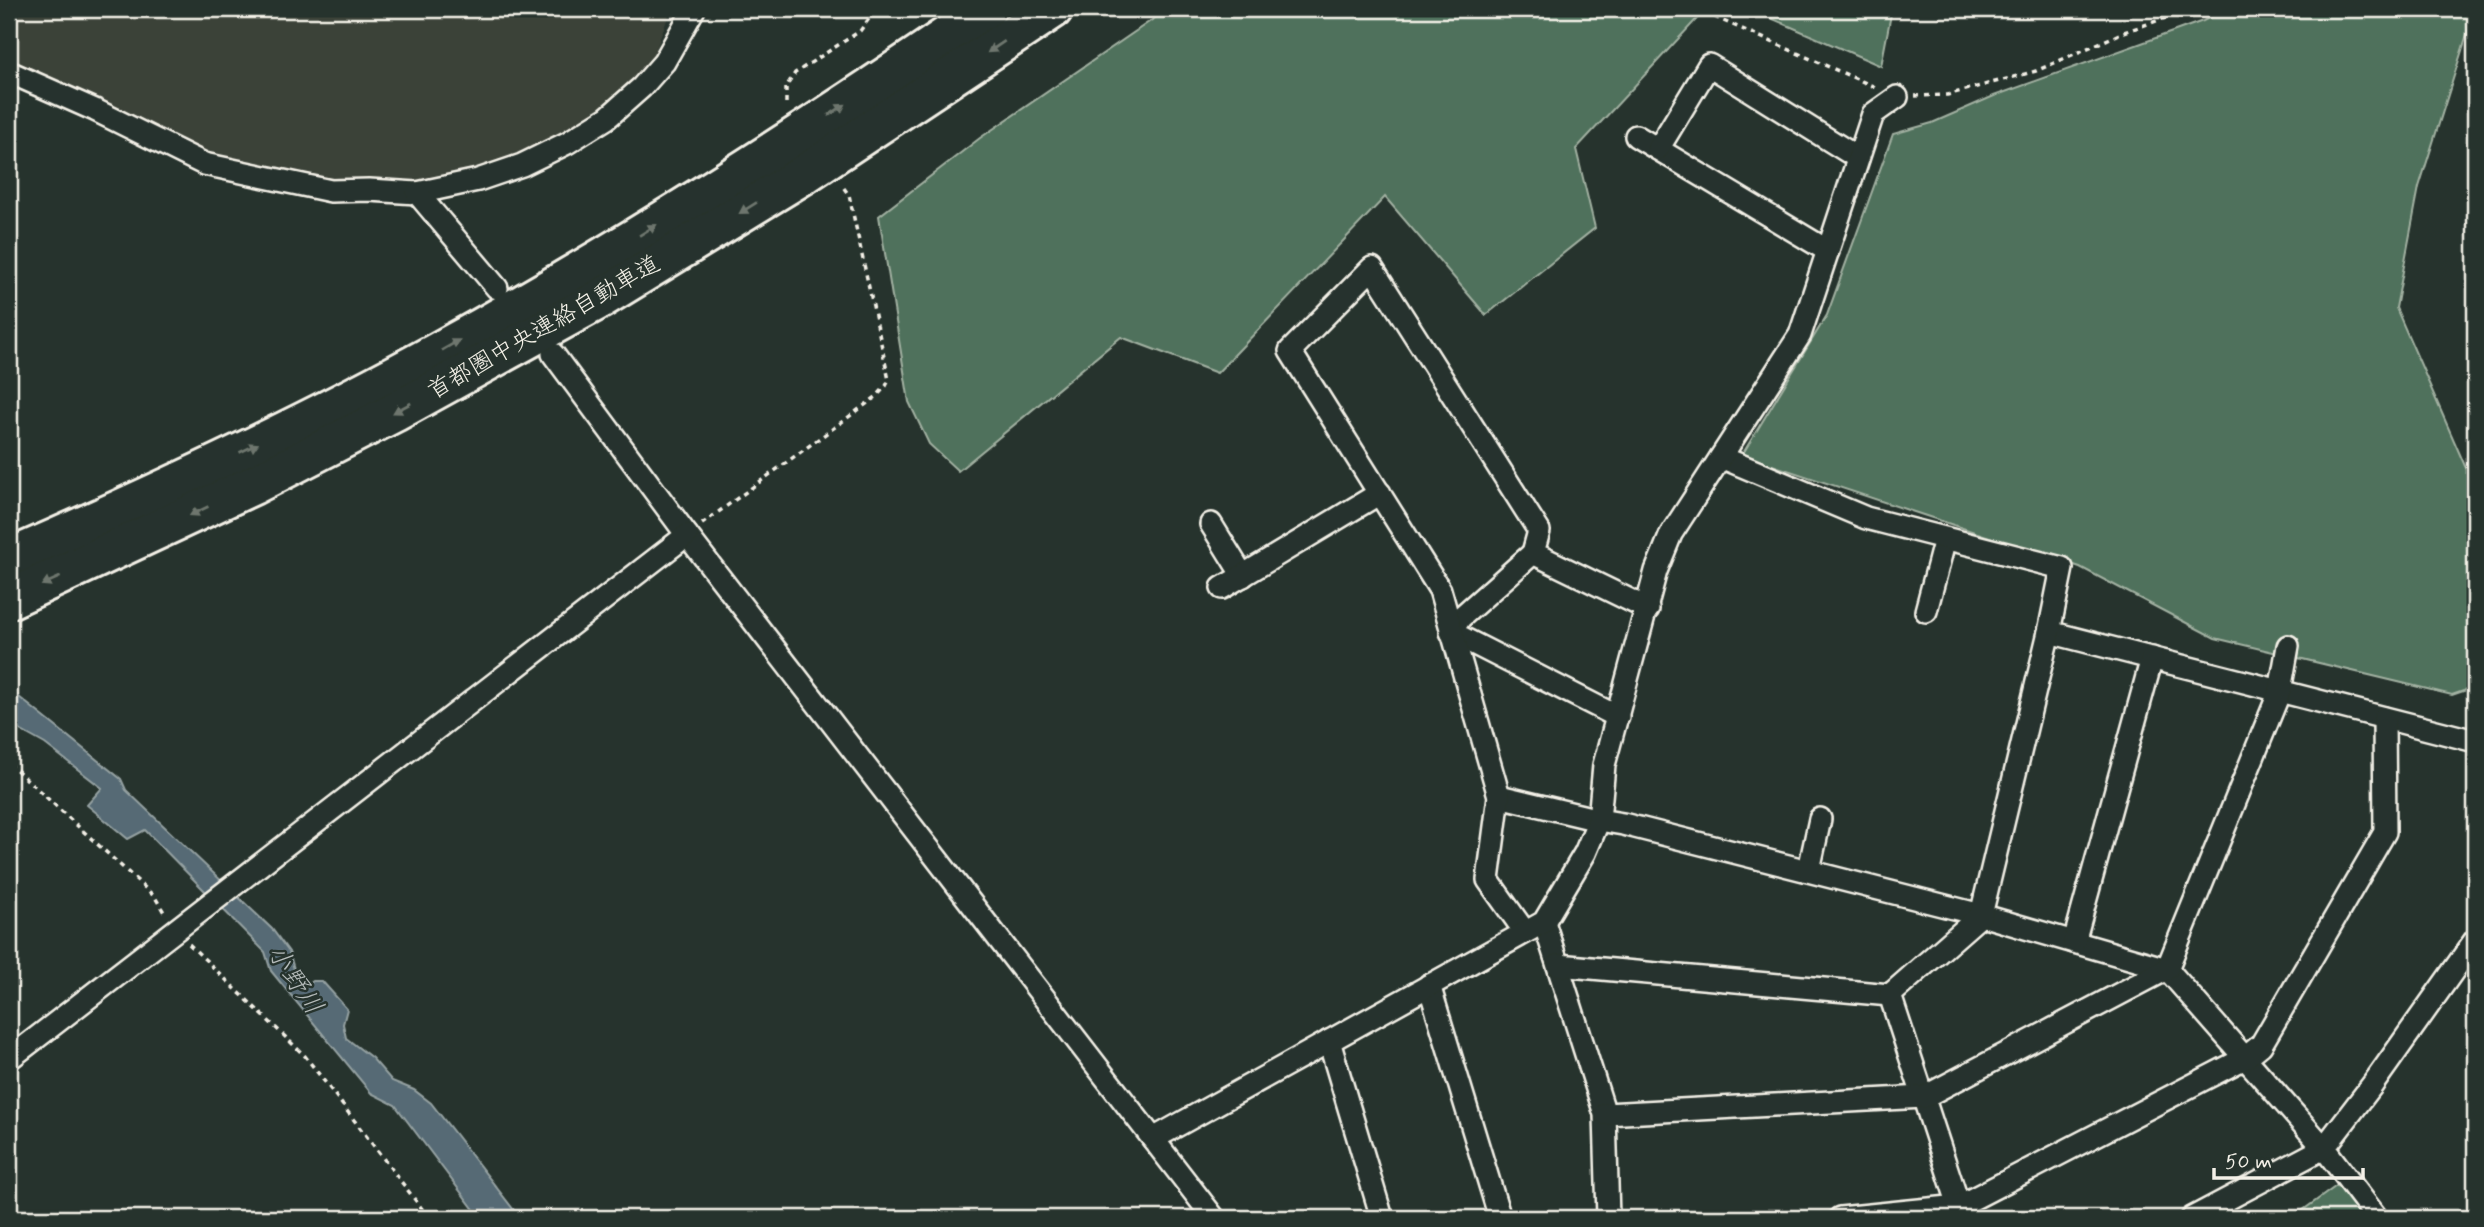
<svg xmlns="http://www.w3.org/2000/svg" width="2484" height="1227" font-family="Mynerve,'Klee One',sans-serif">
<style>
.built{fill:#3a4238}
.green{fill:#50715c;stroke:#a2b1a2;stroke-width:2}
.water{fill:#566b74;stroke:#95a1a2;stroke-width:2}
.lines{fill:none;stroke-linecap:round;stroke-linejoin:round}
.street-casing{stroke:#f4f1e8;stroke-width:26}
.highway-casing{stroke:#f4f1e8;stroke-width:44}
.path{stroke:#f4f1e8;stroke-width:3.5;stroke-dasharray:5 5;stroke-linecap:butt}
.street{stroke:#26332d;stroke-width:21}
.highway{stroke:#26332d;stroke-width:38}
.oneway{fill:#6e766e}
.labels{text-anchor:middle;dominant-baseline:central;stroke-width:5;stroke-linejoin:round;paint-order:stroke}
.street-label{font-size:24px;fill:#f4f1e8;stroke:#26332d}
.water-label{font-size:26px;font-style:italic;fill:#b5bbba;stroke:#26332d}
</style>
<rect width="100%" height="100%" fill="#26332d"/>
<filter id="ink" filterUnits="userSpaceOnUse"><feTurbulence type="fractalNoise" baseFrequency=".0143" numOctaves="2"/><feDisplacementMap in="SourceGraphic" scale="14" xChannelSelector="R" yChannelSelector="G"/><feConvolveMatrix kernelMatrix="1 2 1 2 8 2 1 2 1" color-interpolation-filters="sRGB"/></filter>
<g filter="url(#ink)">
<!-- built -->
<polygon class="built" points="9,9 671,9 642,87 478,180 369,190 204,164 9,67"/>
<!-- green -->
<g class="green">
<polygon points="1168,9 1706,9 1576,149 1595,228 1486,315 1385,197 1217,373 1121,337 958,471 929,444 909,402 879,216 980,138"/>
<polygon points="1750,9 1892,9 1881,66"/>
<polygon points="2226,9 2475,9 2419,187 2396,308 2465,466 2475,483 2475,687 2452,695 2215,638 2080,567 1742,455 1827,315 1893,134 1932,123 1994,96 2203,21"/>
<polygon points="2342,1182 2366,1218 2292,1218"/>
</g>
<!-- water -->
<polygon class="water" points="9,689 121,779 126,790 272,929 289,952 298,983 305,987 313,981 322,981 347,1009 343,1024 346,1038 372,1058 392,1081 414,1090 431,1103 520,1218 476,1218 475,1211 395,1105 371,1093 271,971 265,952 145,830 128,839 87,805 102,788 45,744 9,724"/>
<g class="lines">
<!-- street casing -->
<g class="street-casing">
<g id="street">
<polyline points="9,72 95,110 204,164 331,191 369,190 417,193 478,180 522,165 567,143 607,118 642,87 664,62 694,9"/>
<polyline points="1636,136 1828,251"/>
<polyline points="1658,149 1709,65 1858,158"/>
<polyline points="417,193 497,288"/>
<polyline points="553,354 687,535 1214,1218"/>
<polyline points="1211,524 1243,576"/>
<polyline points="1533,553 1460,618 1451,632 1618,717"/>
<polyline points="1222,588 1380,493"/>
<polyline points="1926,611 1945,539"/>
<polyline points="2049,632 2475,741"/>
<polyline points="1499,796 1599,820 1623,824 1981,915 2167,969 2324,1148 2377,1218"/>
<polyline points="1809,870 1820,819"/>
<polyline points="1544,922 1605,1114 1608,1218"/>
<polyline points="1525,932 1488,880 1499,796 1440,590 1290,351 1372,268 1539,531 1533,553 1648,609"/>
<polyline points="2074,942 2152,658"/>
<polyline points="1558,965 1890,995 1981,915 2049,632 2062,568 1866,518 1721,457"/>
<polyline points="1429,985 1500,1218"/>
<polyline points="1890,995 1963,1218"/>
<polyline points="1329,1041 1382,1218"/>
<polyline points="9,1059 687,535"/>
<polyline points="1605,1114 1924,1097 2167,969 2280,691 2288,646"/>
<polyline points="1153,1139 1544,922 1585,853 1599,820 1604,765 1656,571 1671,534 1800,335 1873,114 1897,97"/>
<polyline points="1840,1218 1959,1206 2245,1058 2261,1045 2385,832 2384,718"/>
<polyline points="2192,1218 2324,1148 2373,1084 2475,940"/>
</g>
</g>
<!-- highway casing -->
<g class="highway-casing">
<g id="highway">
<path d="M 9,559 C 153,496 298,429 436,353 C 626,249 808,131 987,9"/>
<polyline points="9,599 253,485 395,412 600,299 806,173 1053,9"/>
</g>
</g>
<!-- path -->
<g class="path">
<polyline points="1696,9 1875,87"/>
<polyline points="1915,96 1947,95 2036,71 2124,32 2192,9"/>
<polyline points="786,103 786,87 795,73 860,31 876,9"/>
<polyline points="702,524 876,397 886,386 889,380 849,195 841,184"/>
<polyline points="9,763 155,897 165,914"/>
<polyline points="189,944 305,1056 429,1218"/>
</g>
<!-- street -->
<use href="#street" class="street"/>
<!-- highway -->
<use href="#highway" class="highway"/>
</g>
<!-- one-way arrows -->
<defs><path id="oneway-solid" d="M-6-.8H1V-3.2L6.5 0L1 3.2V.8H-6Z" transform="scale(1.75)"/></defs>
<g class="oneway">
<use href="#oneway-solid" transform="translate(996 47) rotate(146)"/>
<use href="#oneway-solid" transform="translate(837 110) rotate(-33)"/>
<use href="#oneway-solid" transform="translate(748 208) rotate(148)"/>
<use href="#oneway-solid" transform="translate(648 230) rotate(-32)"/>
<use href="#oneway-solid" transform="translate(451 345) rotate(-30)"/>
<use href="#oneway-solid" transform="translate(402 408) rotate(151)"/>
<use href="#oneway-solid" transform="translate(249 448) rotate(-25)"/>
<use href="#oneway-solid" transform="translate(199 511) rotate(154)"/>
<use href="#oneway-solid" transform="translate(51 581) rotate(156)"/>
</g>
</g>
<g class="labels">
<!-- street labels -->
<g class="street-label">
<text transform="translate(544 328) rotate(-30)">首都圏中央連絡自動車道</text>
</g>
<!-- water labels -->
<g class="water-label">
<text transform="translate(294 980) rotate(56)">小野川</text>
</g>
</g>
<!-- margin -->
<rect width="2484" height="1227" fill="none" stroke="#26332d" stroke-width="35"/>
<rect x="18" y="18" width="2449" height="1192" fill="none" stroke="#f4f1e8" stroke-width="2.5" filter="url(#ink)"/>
<!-- scale -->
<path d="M2214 1168v10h149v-10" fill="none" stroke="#f4f1e8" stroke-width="3.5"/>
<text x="2225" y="1168" font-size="21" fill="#f4f1e8" stroke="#26332d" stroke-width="5" paint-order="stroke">50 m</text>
</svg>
